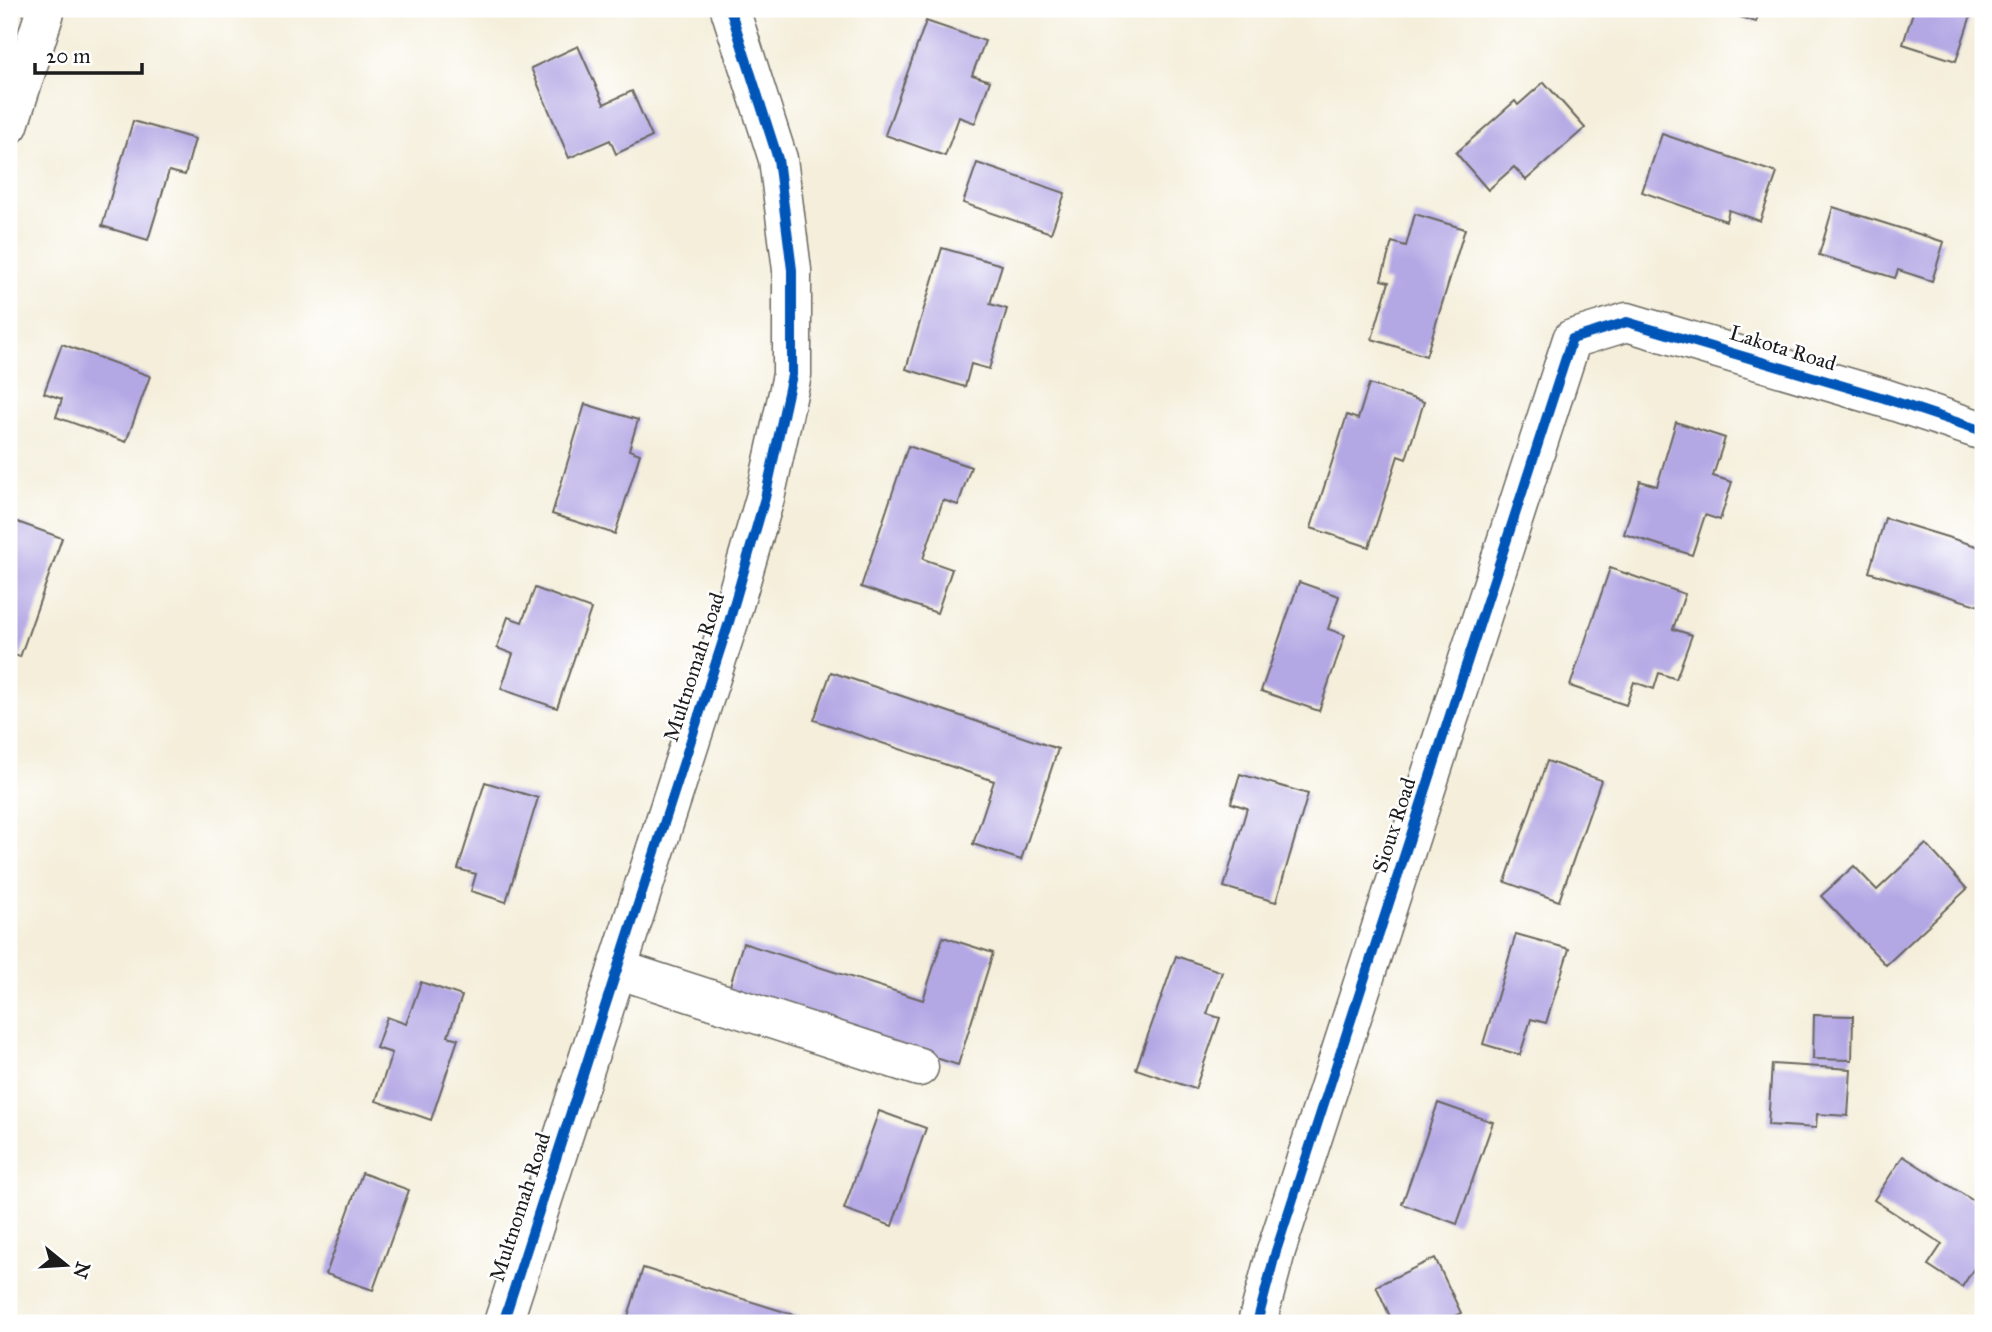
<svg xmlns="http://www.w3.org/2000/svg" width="1992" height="1332" font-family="'IM FELL Great Primer',serif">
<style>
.building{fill:#b3a7e4}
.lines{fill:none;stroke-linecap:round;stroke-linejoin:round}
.minor-casing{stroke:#68665e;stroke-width:41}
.minor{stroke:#fff;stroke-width:38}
.cycleway-casing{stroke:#fff;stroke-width:15}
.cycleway{stroke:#0057b8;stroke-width:10}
.labels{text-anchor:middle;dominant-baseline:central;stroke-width:5;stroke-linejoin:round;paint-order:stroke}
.street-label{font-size:21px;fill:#1c1c1c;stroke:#fff}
</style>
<rect width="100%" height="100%" fill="#fff"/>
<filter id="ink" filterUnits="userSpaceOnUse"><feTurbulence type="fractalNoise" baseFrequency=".0143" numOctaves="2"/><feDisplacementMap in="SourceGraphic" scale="14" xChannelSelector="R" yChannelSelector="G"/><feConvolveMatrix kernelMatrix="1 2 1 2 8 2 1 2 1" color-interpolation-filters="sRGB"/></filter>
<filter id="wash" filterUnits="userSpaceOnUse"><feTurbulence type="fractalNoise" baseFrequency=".00686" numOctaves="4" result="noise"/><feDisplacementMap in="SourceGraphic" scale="28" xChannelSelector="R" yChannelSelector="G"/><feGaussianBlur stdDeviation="1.57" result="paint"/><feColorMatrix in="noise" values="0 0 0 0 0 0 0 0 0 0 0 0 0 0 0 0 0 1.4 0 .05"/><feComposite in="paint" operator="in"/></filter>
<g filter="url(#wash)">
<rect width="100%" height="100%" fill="#f4eeda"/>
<g id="blocks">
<!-- building -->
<g class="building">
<polygon points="1715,9 1760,9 1756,22"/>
<polygon points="1914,9 1973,9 1956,61 1903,44"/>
<polygon points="926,21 985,41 972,75 990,81 975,123 959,117 945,156 885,135"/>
<polygon points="578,46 604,104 632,91 652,137 616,154 610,140 569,158 531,68"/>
<polygon points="1544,82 1585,128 1526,180 1514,167 1488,190 1456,153 1515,101 1518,105"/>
<polygon points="133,121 195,139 185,175 169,171 148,240 102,226"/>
<polygon points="1662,134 1777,173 1760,221 1729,210 1726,221 1642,192"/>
<polygon points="977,163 1065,193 1051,233 963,203"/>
<polygon points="1833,207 1944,242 1932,281 1898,270 1895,278 1819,255"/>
<polygon points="1415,214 1465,229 1426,356 1372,339 1389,282 1381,280 1392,242 1406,246"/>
<polygon points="942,248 1002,265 990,304 1007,309 989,369 971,364 965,387 906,369"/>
<polygon points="62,344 150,376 126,442 56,417 62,399 44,393"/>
<polygon points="1369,384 1424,402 1406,459 1398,456 1369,547 1311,528 1347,415 1358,419"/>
<polygon points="585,404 638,420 629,450 640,454 615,534 552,514"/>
<polygon points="1676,422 1725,438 1713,476 1732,482 1720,520 1705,515 1692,555 1624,534 1640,481 1657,486"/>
<polygon points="908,446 971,467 958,505 943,500 923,559 952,569 937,613 861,587"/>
<polygon points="1885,518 1983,548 1983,607 1869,572"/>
<polygon points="9,519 62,538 20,657 9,653"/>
<polygon points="1610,568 1685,594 1673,629 1692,635 1676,679 1659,673 1654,689 1634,682 1626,705 1570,686"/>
<polygon points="1299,582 1339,596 1328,629 1345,635 1319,711 1261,691"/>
<polygon points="535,588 591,609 557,708 501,689 513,654 497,648 508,617 522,622"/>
<polygon points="831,672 1058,749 1021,860 973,844 994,781 814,720"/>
<polygon points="1547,761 1601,780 1559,901 1505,882"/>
<polygon points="1240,774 1308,794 1276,902 1224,887 1247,808 1231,803"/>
<polygon points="485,782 538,798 506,902 471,891 476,874 458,869"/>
<polygon points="1926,844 1967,889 1886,965 1821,896 1854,866 1877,890"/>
<polygon points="1516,934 1569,949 1546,1023 1531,1019 1520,1055 1483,1044"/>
<polygon points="943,937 993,953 958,1065 728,992 743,943 923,1000"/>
<polygon points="1176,956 1222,972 1207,1014 1220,1018 1195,1089 1136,1069"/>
<polygon points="421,982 462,996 448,1036 458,1039 431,1120 376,1101 392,1053 376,1048 387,1017 406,1024"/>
<polygon points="1814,1015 1853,1016 1852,1060 1813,1059"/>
<polygon points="1772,1064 1851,1069 1848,1116 1817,1114 1816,1128 1768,1125"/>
<polygon points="1438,1103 1493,1122 1457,1224 1402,1204"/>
<polygon points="879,1111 926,1128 892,1226 844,1209"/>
<polygon points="1903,1156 1983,1207 1983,1254 1962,1287 1928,1265 1942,1244 1874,1200"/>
<polygon points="362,1173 409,1190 373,1290 326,1274"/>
<polygon points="1435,1258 1461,1313 1444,1321 1446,1323 1393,1323 1376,1286"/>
<polygon points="643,1268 801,1317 799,1323 626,1323"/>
</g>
</g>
</g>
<g filter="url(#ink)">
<use href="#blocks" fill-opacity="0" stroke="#68665e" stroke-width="2"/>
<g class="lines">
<!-- minor casing -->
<g class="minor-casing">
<g id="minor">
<polyline points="9,125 46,9"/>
<polyline points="617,969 919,1067"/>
<polyline points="503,1323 729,622 765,498 792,375 792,270 778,159 730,9"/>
<polyline points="1257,1323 1276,1251 1572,339 1627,322 1884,398 1983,431"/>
</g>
</g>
<!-- minor -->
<use href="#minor" class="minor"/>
<!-- cycleway casing -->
<g class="cycleway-casing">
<g id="cycleway">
<polyline points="503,1323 729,622 765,498 792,375 792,270 778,159 730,9"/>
<polyline points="1257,1323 1276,1251 1572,339 1627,322 1884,398 1983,431"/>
</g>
</g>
<!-- cycleway -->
<use href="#cycleway" class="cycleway"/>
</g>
</g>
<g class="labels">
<!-- street labels -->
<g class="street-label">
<text transform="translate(1783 348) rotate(17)">Lakota Road</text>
<text transform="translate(694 667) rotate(-72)">Multnomah Road</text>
<text transform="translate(1394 825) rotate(-72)">Sioux Road</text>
<text transform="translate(520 1207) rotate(-72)">Multnomah Road</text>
</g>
</g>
<!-- margin -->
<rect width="1992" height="1332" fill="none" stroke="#fff" stroke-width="35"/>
<!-- north arrow -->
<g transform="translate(66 1265) rotate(108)" stroke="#ffffff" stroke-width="5" paint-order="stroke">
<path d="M0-5L12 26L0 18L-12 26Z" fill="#1c1c1c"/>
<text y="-10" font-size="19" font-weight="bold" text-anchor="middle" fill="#1c1c1c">N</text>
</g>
<!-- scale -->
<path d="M35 63v10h107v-10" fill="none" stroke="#1c1c1c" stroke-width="3.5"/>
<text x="46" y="63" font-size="21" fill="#1c1c1c" stroke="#ffffff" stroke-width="5" paint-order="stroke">20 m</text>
</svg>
